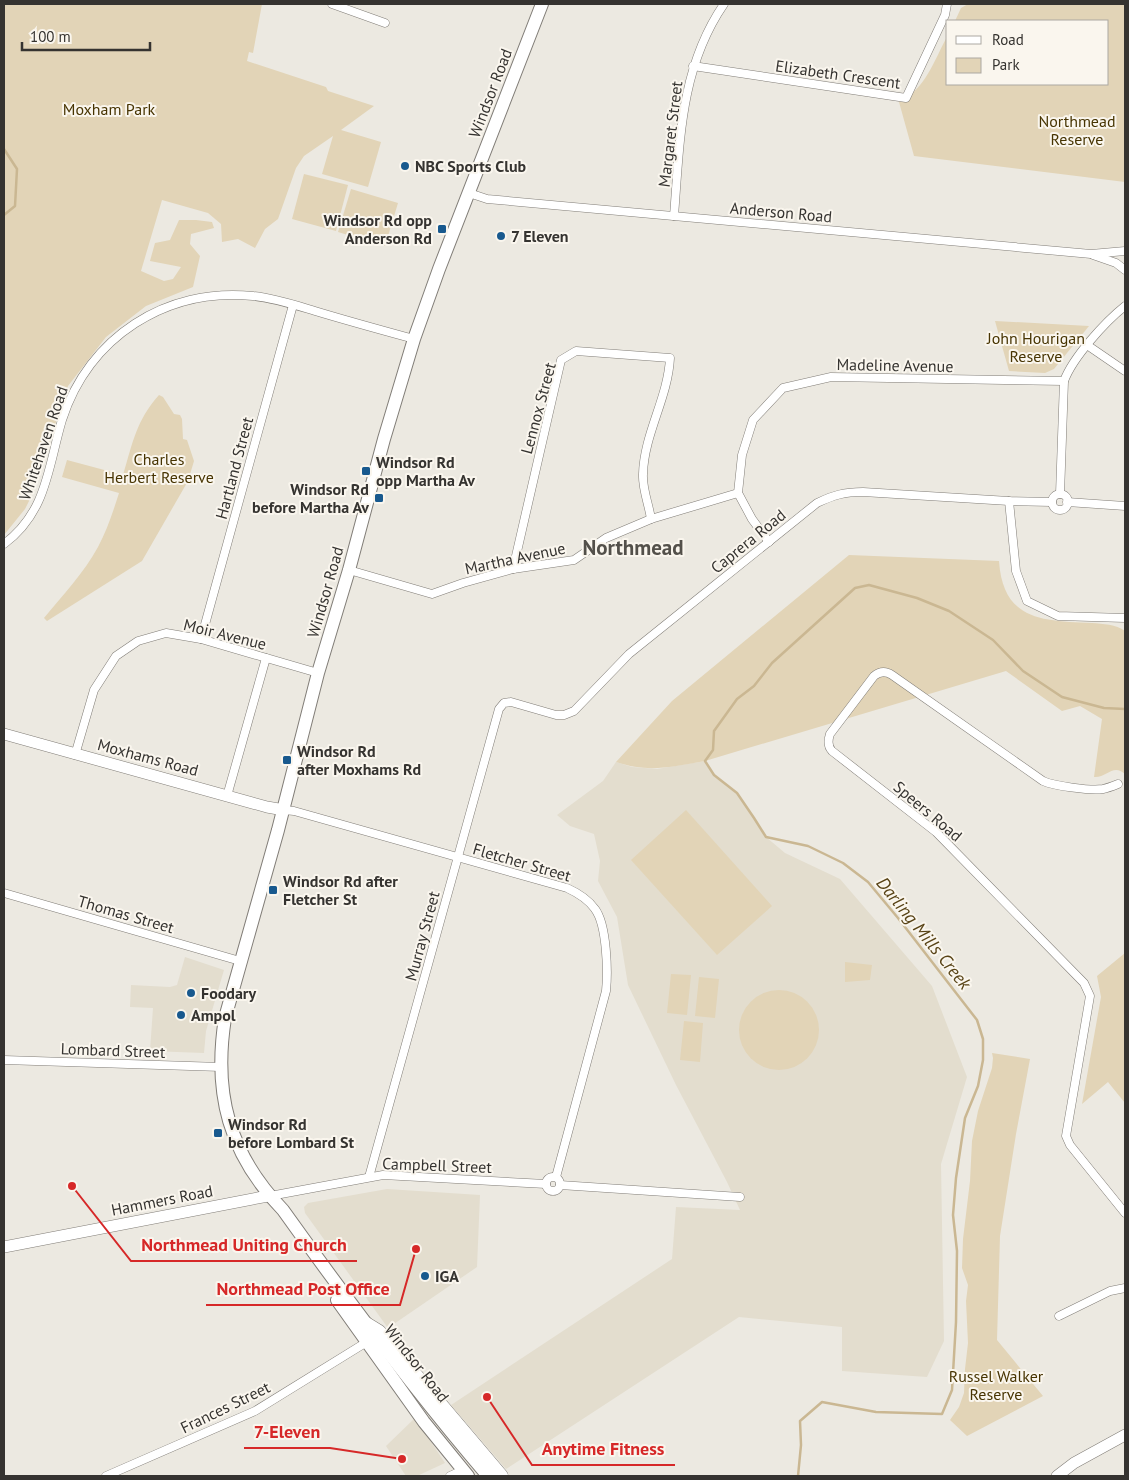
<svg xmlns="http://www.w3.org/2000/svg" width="1129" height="1480" font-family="'PT Sans',sans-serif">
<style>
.built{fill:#e3ddce}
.green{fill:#e2d4b7}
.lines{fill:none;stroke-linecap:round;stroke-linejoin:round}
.stream{stroke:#cab792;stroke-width:2.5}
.street-casing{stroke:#817d77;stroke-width:9}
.secondary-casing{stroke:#817d77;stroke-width:12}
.primary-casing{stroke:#817d77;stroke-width:14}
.highway-casing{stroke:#817d77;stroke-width:15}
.street{stroke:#fff;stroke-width:8}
.secondary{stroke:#fff;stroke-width:11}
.primary{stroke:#fff;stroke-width:12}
.highway{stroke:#fff;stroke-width:14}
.poi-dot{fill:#18598e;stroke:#faf6ee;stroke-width:2}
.labels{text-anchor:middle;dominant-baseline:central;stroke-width:4;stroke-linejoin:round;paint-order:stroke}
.street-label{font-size:16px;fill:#353330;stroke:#faf6ee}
.park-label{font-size:16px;fill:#473402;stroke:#faf6ee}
.poi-label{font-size:16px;font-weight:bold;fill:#353330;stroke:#faf6ee;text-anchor:start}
.water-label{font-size:18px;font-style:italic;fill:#584316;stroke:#faf6ee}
.district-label{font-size:21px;font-weight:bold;fill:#53504a;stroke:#faf6ee}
.leader{fill:none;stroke:#d62828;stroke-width:2}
.callout-dot{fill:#d62828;stroke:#faf6ee;stroke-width:2}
.callout-label{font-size:18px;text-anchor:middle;font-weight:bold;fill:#d62828;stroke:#faf6ee;stroke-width:4;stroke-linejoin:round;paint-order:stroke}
</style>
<rect width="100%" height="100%" fill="#ece9e1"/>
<!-- built -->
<g class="built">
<polygon points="705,761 714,775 737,793 754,818 766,837 785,853 840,879 932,986 967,1077 941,1164 944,1341 927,1377 842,1371 842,1327 739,1317 506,1469 451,1405 672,1259 676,1207 740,1210 727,1182 676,1085 628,985 617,917 598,881 600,861 594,834 570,826 557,815 603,781 616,762 632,767 657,769"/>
<polygon points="185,957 224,970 206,1031 204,1053 150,1051 153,1008 130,1007 131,985 170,987 177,985"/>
<polygon points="387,1189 480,1195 477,1267 388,1328 305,1213 304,1207 308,1203"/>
<polygon points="415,1418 445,1463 417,1476 406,1476 386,1446"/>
</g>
<!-- green -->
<g class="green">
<polygon points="4,4 262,4 253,53 249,52 247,61 326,87 328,91 374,106 341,130 381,142 368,187 322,174 333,136 304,156 296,168 278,219 265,229 255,248 238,239 222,242 221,224 208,213 162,200 141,271 164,281 173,279 181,267 150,261 155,243 170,240 179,220 196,220 212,222 214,228 191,234 190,244 200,256 193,287 146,306 106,337 68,386 35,485 29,499 30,499 25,509 4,535"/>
<path d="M 968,4 L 1125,4 L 1125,182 L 914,156 L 899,102 C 926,89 934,60 948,35 L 948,84 L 1108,84 L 1108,21 L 955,21 L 961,8 Z"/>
<polygon points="304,174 348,185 336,231 292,219"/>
<polygon points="351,189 398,203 385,246 338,232"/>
<polygon points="995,321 1089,326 1054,369 1045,373 1009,371"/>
<path d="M 159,395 L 163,397 L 174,414 L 180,415 L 182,419 L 183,439 L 187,440 L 194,461 L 188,481 L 142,561 L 47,621 L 44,618 C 62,596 84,573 98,547 C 107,530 113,512 119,493 L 62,477 L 67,460 L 123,475 C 133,442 136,421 159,395 Z"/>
<path d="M 849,555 L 999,561 C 1003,621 1043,621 1092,623 C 1103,624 1116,624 1125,631 L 1125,774 C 1113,763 1107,778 1094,777 L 1102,719 L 1080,706 L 1062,711 L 1006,671 L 705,761 C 671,767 649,773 616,762 L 672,701 Z"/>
<polygon points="686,810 772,906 717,955 631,860"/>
<polygon points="1125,953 1125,1103 1108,1082 1082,1104 1101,997 1097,976"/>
<polygon points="845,962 872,965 870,980 845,982"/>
<polygon points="671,974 691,975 687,1015 667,1013"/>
<polygon points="699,977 719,979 715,1018 695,1016"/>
<circle cx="779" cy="1030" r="40"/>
<polygon points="684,1021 703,1023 700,1062 680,1060"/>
<polygon points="992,1053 1030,1059 1016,1134 1000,1236 997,1340 1043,1396 967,1436 950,1420 959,1407 964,1393 965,1369 968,1343 966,1301 968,1285 962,1268 963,1239 970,1181 972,1141 978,1111 992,1068 993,1058"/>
</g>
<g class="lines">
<!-- stream -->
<g class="stream">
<polyline points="4,149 17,169 15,206 4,215"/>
<polyline points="798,1476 801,1445 800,1421 822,1402 876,1412 942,1414 952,1390 956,1322 957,1251 953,1215 956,1178 965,1118 978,1086 983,1060 983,1039 977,1020 898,918 868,882 843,863 808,846 766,837 754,818 737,793 714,775 705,761 713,750 714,731 737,699 754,686 772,663 855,588 869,585 917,598 949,611 993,640 1023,671 1062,697 1104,708 1125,709"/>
</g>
<!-- street casing -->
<g class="street-casing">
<g id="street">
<polyline points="332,4 385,23"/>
<polyline points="693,66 906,98 945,15 947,4"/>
<polyline points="469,193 487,199 1091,254 1125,251"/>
<path d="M 674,216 C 680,141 680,68 724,4"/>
<polyline points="1093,255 1116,263 1125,270"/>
<polyline points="1087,345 1125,371"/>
<path d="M 1060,494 L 1064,381 C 1073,357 1105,322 1125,306"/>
<circle cx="1060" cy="502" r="8"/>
<polyline points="1009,501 1016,571 1027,601 1058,616 1125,618"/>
<polyline points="1067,502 1125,506"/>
<polyline points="769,542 752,519 738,493 742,455 753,420 783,388 831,377 1064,381"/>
<path d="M 4,544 C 47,512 48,467 62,420 C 89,337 166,287 253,296 C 274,298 295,305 315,311 C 348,321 381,330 414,339"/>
<path d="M 513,569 L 561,360 L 576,351 L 670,358 C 668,398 644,434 643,474 C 642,488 649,505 651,519"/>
<polyline points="349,570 432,594 463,583 513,569 574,560 606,538 651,519 738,493"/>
<polyline points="201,639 293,305"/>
<polyline points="75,755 94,690 116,656 138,641 166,633 201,639 318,673"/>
<path d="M 1118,784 C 1113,786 1108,788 1103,789 C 1091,791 1054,786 1043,781 L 892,675 C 886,671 880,671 874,676 L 830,734 C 828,740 827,746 832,751 L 936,832 L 1084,983 L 1090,996 L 1066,1136 L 1070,1145 L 1125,1213"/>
<polyline points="227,796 266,658"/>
<path d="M 284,810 L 294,811 L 567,888 C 578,893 588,899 595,909 C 607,925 608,972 606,991 L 556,1177"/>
<polyline points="4,893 240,961"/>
<polyline points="4,1060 221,1067"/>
<path d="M 369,1177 L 499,709 L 504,703 L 511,702 L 556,715 L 564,715 L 574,711 L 629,654 L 817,503 C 834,495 844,492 863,492 L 1009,501 L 1052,502"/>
<circle cx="553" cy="1184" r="7"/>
<polyline points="560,1185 740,1197"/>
<polyline points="270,1196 383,1175 546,1184"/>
<polyline points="1059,1316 1110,1291 1125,1288"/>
<polyline points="106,1476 255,1411 370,1340"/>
<polyline points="450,1476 463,1470"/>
</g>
</g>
<!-- secondary casing -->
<g class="secondary-casing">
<g id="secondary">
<polyline points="4,734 267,807 284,810"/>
<polyline points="4,1247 268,1196"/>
<polyline points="1057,1476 1074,1463 1125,1435"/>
</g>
</g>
<!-- primary casing -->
<g class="primary-casing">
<g id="primary">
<polyline points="337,1300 424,1422 468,1476"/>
<path d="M 488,1476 C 415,1391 348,1301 283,1210 C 229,1154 213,1094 225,1018 L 278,830 L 318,673 L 349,570 L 384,439 L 414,339 L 439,269 L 542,4"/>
</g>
</g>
<!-- highway casing -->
<g class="highway-casing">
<polyline id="highway" points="366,1324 379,1332 501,1476"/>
</g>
<!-- street -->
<use href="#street" class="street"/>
<!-- secondary -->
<use href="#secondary" class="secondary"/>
<!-- primary -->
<use href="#primary" class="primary"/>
<!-- highway -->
<use href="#highway" class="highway"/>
</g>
<!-- markers -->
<g class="poi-dot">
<circle cx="405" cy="166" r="5"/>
<rect x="437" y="224" width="10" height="10" rx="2.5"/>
<circle cx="501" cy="236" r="5"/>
<rect x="361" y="466" width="10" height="10" rx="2.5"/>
<rect x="374" y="493" width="10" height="10" rx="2.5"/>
<rect x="282" y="755" width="10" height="10" rx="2.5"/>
<rect x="268" y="885" width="10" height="10" rx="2.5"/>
<circle cx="191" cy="993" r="5"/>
<circle cx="181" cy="1015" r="5"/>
<rect x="213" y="1128" width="10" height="10" rx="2.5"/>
<circle cx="425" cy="1276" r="5"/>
</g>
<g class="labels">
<!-- street labels -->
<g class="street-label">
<text transform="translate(838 74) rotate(8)">Elizabeth Crescent</text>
<text transform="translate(490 93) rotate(-69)">Windsor Road</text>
<text transform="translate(670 134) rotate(-83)">Margaret Street</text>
<text transform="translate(781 212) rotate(5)">Anderson Road</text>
<text transform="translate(895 365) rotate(1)">Madeline Avenue</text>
<text transform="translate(538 408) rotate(-75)">Lennox Street</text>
<text transform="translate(43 443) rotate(-71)">Whitehaven Road</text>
<text transform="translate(234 468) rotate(-75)">Hartland Street</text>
<text transform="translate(748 541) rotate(-39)">Caprera Road</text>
<text transform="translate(515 558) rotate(-12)">Martha Avenue</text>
<text transform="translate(325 592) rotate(-74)">Windsor Road</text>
<text transform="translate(225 634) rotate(14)">Moir Avenue</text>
<text transform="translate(148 757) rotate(15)">Moxhams Road</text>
<text transform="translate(928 811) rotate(40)">Speers Road</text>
<text transform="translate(522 862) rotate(16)">Fletcher Street</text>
<text transform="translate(126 914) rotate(16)">Thomas Street</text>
<text transform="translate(422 936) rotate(-75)">Murray Street</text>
<text transform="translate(113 1050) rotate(2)">Lombard Street</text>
<text transform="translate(437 1165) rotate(2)">Campbell Street</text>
<text transform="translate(162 1200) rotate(-11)">Hammers Road</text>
<text transform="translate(417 1363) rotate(52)">Windsor Road</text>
<text transform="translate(225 1407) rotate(-26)">Frances Street</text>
</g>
<!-- park labels -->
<g class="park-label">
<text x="109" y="109">Moxham Park</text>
<text x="1077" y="121">Northmead<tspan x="1077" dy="18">Reserve</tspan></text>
<text x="1036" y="338">John Hourigan<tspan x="1036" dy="18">Reserve</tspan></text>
<text x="159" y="459">Charles<tspan x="159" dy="18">Herbert Reserve</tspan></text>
<text x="996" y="1376">Russel Walker<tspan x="996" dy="18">Reserve</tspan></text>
</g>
<!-- poi labels -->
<g class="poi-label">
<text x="415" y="166">NBC Sports Club</text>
<text x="432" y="220" text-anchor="end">Windsor Rd opp<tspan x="432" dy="18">Anderson Rd</tspan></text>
<text x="511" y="236">7 Eleven</text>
<text x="376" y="462">Windsor Rd<tspan x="376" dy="18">opp Martha Av</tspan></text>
<text x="369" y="489" text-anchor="end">Windsor Rd<tspan x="369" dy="18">before Martha Av</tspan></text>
<text x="297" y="751">Windsor Rd<tspan x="297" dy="18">after Moxhams Rd</tspan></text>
<text x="283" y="881">Windsor Rd after<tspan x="283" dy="18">Fletcher St</tspan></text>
<text x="201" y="993">Foodary</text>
<text x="191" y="1015">Ampol</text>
<text x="228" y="1124">Windsor Rd<tspan x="228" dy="18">before Lombard St</tspan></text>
<text x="435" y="1276">IGA</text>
</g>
<!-- water labels -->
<g class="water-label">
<text transform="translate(924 933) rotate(51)">Darling Mills Creek</text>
</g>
<!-- district labels -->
<g class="district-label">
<text x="633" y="547">Northmead</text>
</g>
</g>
<!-- callouts -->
<path class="leader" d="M72 1186L131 1261H357M416 1249L400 1305H206M402 1459L330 1448H244M487 1397L532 1465H675"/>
<g class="callout-dot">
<circle cx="72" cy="1186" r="5"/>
<circle cx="416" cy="1249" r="5"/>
<circle cx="402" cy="1459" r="5"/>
<circle cx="487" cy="1397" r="5"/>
</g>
<g class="callout-label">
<text x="244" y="1251">Northmead Uniting Church</text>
<text x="303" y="1295">Northmead Post Office</text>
<text x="287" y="1438">7-Eleven</text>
<text x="603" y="1455">Anytime Fitness</text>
</g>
<!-- border -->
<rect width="1129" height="1480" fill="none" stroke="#353330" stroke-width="10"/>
<!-- legend -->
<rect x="946" y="20" width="162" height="65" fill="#faf6ee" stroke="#aba8a2"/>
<rect x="956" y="36" width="25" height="8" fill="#ffffff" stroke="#aba8a2"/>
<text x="992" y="45" font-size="15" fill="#353330">Road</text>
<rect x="956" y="58" width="25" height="15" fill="#e2d4b7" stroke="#aba8a2"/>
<text x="992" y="70" font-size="15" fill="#353330">Park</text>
<!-- scale -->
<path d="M22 42v8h128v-8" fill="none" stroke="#353330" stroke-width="2.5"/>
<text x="30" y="42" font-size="15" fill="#353330" stroke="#faf6ee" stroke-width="4" paint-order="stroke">100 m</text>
</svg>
